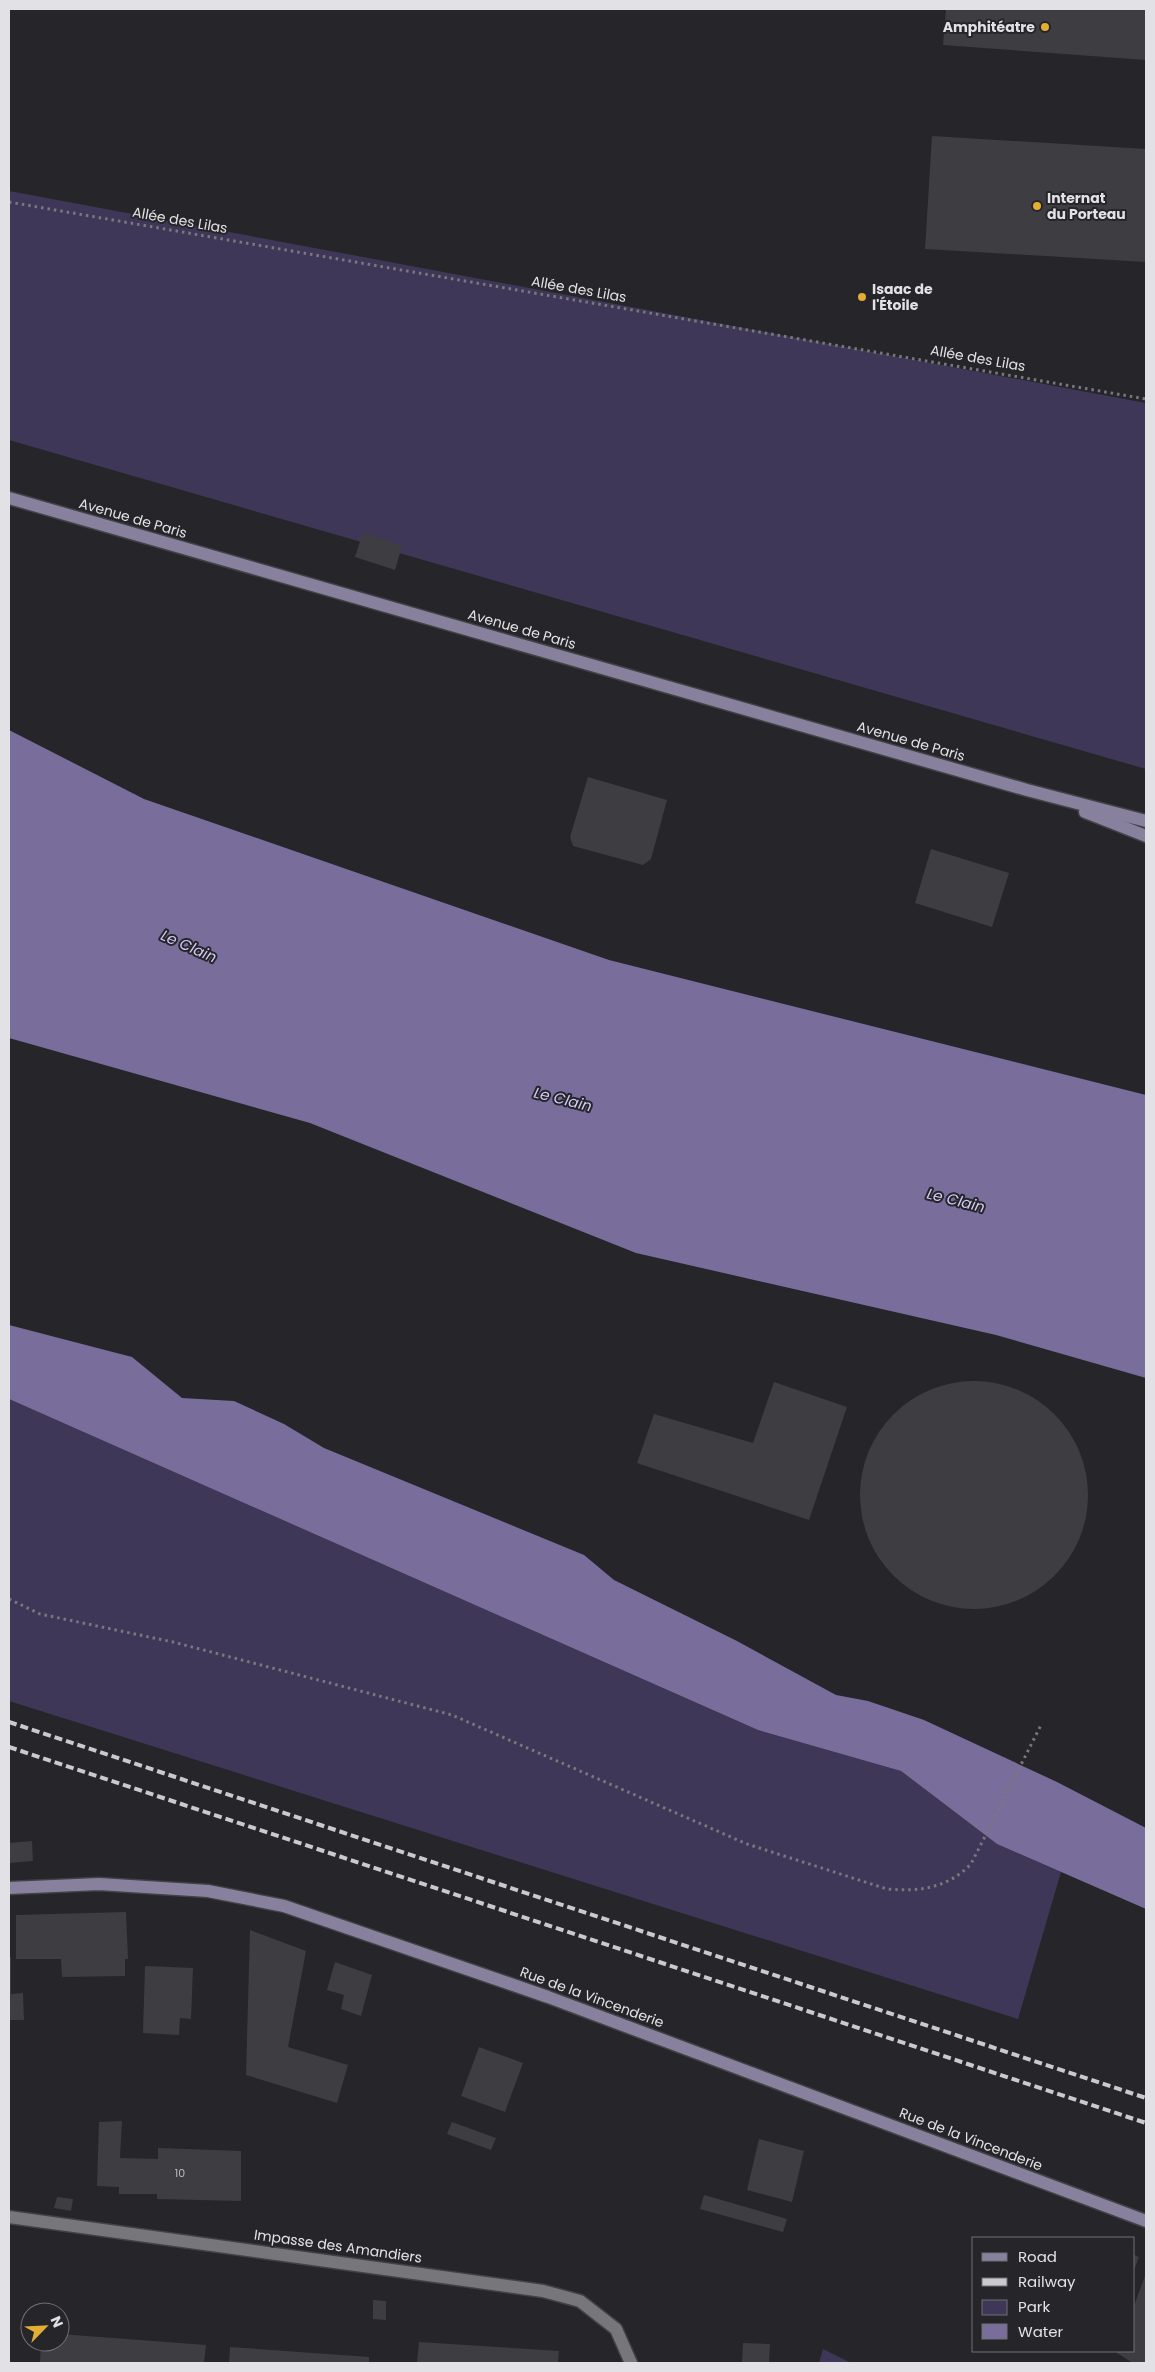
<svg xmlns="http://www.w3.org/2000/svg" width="1155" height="2372" font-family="Poppins,sans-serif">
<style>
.green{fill:#3f3757}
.water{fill:#786d9b}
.building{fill:#3e3d42}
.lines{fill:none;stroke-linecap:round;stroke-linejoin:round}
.minor-casing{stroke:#424145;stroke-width:15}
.secondary-casing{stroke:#424145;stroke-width:15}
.path{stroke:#79787d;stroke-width:3;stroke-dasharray:2.5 4;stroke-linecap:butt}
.minor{stroke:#77767b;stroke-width:12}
.secondary{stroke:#88819e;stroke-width:12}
.rail{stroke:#cac9cd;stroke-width:4;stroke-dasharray:8 4;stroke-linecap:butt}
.poi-dot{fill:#e2af34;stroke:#26252a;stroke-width:2}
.labels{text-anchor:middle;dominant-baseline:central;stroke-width:4;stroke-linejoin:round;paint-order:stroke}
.number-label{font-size:11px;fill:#b9b8bc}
.poi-label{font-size:14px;font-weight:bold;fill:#e2e1e5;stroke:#26252a;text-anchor:start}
.street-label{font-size:14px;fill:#e2e1e5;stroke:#26252a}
.water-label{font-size:15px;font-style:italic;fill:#d3caf5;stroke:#26252a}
</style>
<rect width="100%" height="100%" fill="#26252a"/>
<!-- green -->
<g class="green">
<polygon points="9,191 1146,403 1146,769 9,440"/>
<polygon points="9,1399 758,1730 901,1771 997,1844 1061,1872 1018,2019 9,1701"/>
<polygon points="823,2349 851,2363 819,2363"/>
</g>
<!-- water -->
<g class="water">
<polygon points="9,730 144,799 609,960 1146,1095 1146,1378 996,1335 636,1253 310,1123 9,1038"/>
<polygon points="9,1325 132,1357 182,1398 234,1401 284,1424 324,1448 584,1555 614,1580 737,1641 836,1695 868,1701 924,1720 1057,1782 1146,1828 1146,1909 997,1844 901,1771 758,1730 9,1399"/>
</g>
<!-- building -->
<g class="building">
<polygon points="946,9 1146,9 1146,60 943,45"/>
<polygon points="932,136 1146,149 1146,262 925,249"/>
<polygon points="363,532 402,546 395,570 355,557"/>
<polygon points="588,777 667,800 651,859 643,865 573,846 570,837"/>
<polygon points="931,849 1009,873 992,927 915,903"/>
<circle cx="974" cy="1495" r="114"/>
<polygon points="774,1382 847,1407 809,1520 637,1463 654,1414 753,1443"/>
<polygon points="32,1841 33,1861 9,1863 9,1843"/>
<polygon points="126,1912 128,1959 125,1959 125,1976 62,1977 61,1959 16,1959 16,1915"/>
<polygon points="250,1930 306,1951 288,2047 348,2065 337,2103 246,2075"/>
<polygon points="9,1957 11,1957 11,1994 23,1993 24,2020 9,2020"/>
<polygon points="335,1962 372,1975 361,2016 341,2009 344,1995 327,1990"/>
<polygon points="145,1966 193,1968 191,2019 180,2018 179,2035 143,2033"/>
<polygon points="479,2047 523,2063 505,2112 461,2096"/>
<polygon points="122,2121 120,2158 158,2159 158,2148 241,2151 241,2201 157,2199 157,2194 119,2194 119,2187 97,2186 99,2122"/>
<polygon points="452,2122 496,2138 491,2150 447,2134"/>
<polygon points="759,2139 804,2151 792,2202 747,2190"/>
<polygon points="704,2195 787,2219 783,2232 700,2209"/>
<polygon points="57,2197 73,2199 71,2211 54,2208"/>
<polygon points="1134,2255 1139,2257 1134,2270"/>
<polygon points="1146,2273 1146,2363 1133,2363 1117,2353 1117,2351 1134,2351 1134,2306"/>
<polygon points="373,2300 386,2301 386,2320 373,2319"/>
<polygon points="60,2334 206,2345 204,2363 40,2363 41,2342 60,2342"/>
<polygon points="419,2342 559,2351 558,2363 417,2363"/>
<polygon points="743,2343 770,2344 769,2363 742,2363"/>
<polygon points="230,2347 369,2357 369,2363 229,2363"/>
</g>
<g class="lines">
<!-- minor casing -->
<g class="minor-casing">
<polyline id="minor" points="9,2217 543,2291 580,2301 616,2329 631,2363"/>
</g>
<!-- secondary casing -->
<g class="secondary-casing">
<g id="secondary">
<polyline points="9,498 1027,790 1146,821"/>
<polyline points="1085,812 1146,836"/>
<polyline points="9,1888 99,1884 208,1891 284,1906 548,1997 1146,2221"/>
</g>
</g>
<!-- path -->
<g class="path">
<polyline points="9,202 1146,399"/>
<path d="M 9,1599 L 40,1614 L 173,1642 L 452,1715 L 747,1844 L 887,1889 C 919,1892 948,1888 971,1864 L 1041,1725"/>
</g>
<!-- minor -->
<use href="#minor" class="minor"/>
<!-- secondary -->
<use href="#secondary" class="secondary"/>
<!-- rail -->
<g class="rail">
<polyline points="9,1722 1146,2098"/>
<polyline points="9,1747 1146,2123"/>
</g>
</g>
<!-- markers -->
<g class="poi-dot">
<circle cx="1045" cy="27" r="5"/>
<circle cx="1037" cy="206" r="5"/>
<circle cx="862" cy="297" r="5"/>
</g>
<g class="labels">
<!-- number labels -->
<g class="number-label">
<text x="180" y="2173">10</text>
</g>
<!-- poi labels -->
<g class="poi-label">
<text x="1035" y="27" text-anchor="end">Amphitéatre</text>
<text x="1047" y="198">Internat<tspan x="1047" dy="16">du Porteau</tspan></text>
<text x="872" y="289">Isaac de<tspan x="872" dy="16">l'Étoile</tspan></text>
</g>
<!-- street labels -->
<g class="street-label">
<text transform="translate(180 220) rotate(10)">Allée des Lilas</text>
<text transform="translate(579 289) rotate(10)">Allée des Lilas</text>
<text transform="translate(978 358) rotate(10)">Allée des Lilas</text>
<text transform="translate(133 518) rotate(16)">Avenue de Paris</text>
<text transform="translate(522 629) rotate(16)">Avenue de Paris</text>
<text transform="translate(911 741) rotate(16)">Avenue de Paris</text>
<text transform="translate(592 1997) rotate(20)">Rue de la Vincenderie</text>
<text transform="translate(971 2139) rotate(21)">Rue de la Vincenderie</text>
<text transform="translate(338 2246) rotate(8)">Impasse des Amandiers</text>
</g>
<!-- water labels -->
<g class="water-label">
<text transform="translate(189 946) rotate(24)">Le Clain</text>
<text transform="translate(563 1099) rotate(14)">Le Clain</text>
<text transform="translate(956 1200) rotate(14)">Le Clain</text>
</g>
</g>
<!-- border -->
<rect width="1155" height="2372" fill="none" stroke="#e2e1e5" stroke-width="20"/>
<!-- legend -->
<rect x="972" y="2237" width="162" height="115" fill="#26252a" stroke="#717075"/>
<rect x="982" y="2253" width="25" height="8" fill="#88819e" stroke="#717075"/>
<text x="1018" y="2262" font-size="15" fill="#e2e1e5">Road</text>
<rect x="982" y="2278" width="25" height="8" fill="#cac9cd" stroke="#717075"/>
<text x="1018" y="2287" font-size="15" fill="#e2e1e5">Railway</text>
<rect x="982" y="2300" width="25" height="15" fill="#3f3757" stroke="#717075"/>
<text x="1018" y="2312" font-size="15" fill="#e2e1e5">Park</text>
<rect x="982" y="2324" width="25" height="15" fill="#786d9b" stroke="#717075"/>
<text x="1018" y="2337" font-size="15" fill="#e2e1e5">Water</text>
<!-- north arrow -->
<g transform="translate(45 2327) rotate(66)"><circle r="24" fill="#26252a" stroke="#717075"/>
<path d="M0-4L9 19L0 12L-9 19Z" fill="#e2af34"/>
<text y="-8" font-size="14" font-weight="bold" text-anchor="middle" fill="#e2e1e5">N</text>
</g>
</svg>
